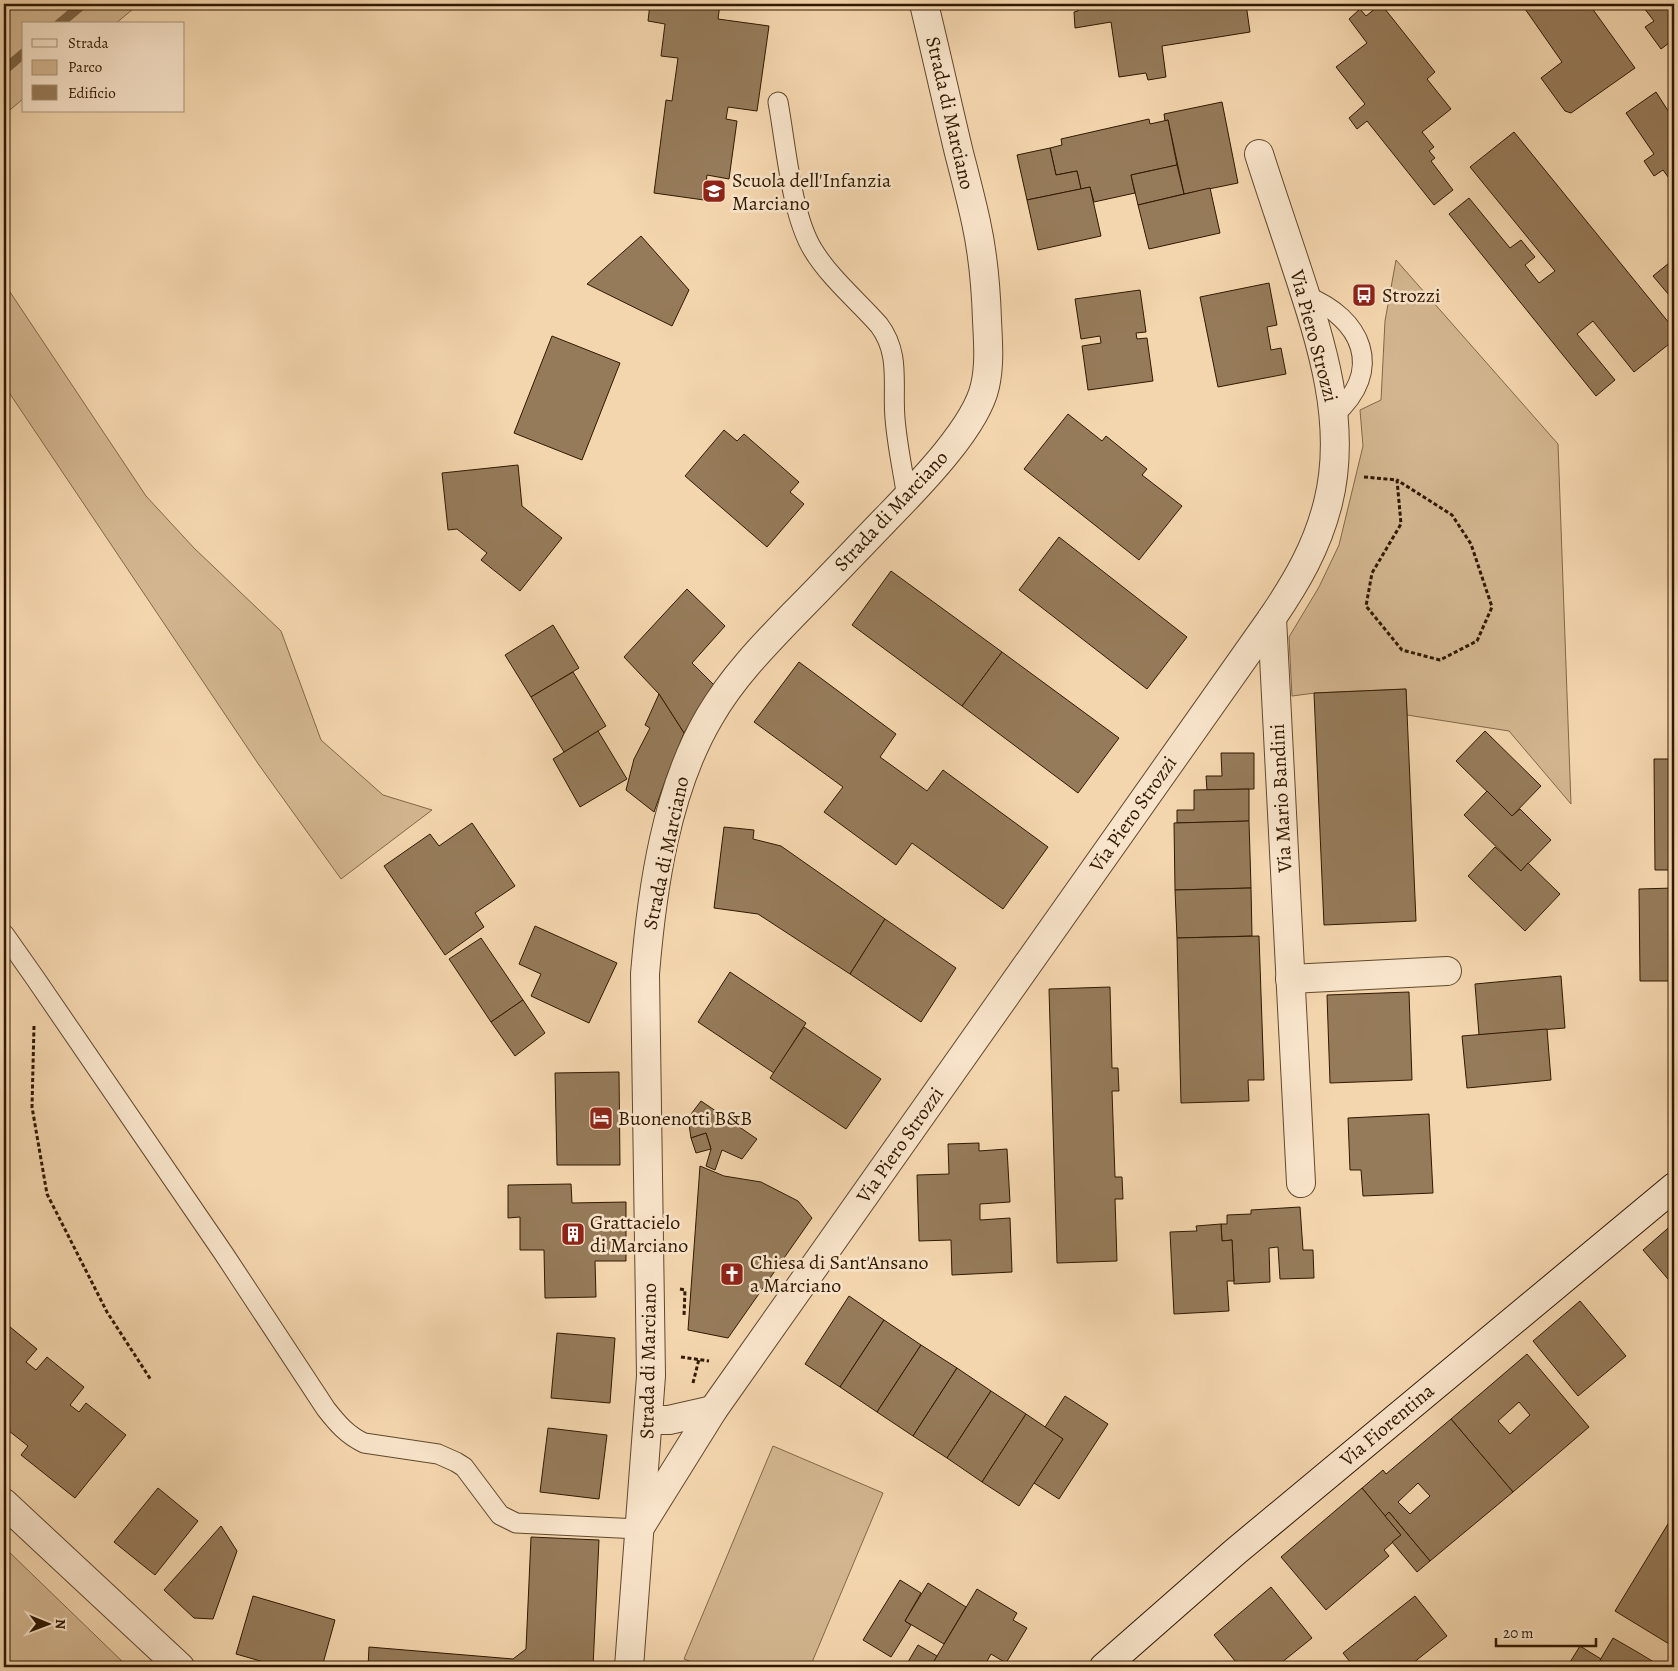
<svg xmlns="http://www.w3.org/2000/svg" width="1678" height="1671" font-family="Alegreya,serif">
<style>
.green{fill:#d3b690;stroke:#826848}
.lines{fill:none;stroke-linecap:round;stroke-linejoin:round}
.stream{stroke:#7d6445;stroke-width:10}
.building{fill:#967b5a;stroke:#301900;fill-rule:evenodd}
.service-casing{stroke:#61482c;stroke-width:21}
.minor-casing{stroke:#61482c;stroke-width:30}
.secondary-casing{stroke:#301900;stroke-width:30}
.path{stroke:#301900;stroke-width:3;stroke-dasharray:4 2.5;stroke-linecap:butt}
.service{stroke:#f8e4ca;stroke-width:19}
.minor{stroke:#f8e4ca;stroke-width:28}
.secondary{stroke:#f8e4ca;stroke-width:28}
.labels{text-anchor:middle;dominant-baseline:central;stroke-width:5;stroke-linejoin:round;paint-order:stroke}
.street-label{font-size:20px;fill:#301900;stroke:#f8e4ca}
.poi-label{font-size:20px;fill:#301900;stroke:#f8e4ca;text-anchor:start}
</style>
<rect width="100%" height="100%" fill="#f4d6ae"/>
<filter id="stains"><feTurbulence type="fractalNoise" baseFrequency=".004" numOctaves="4"/><feColorMatrix values="0 0 0 0 .2 0 0 0 0 .09 0 0 0 0 .02 0 0 0 .5 -.17"/></filter>
<radialGradient id="worn" r=".72"><stop offset=".6" stop-color="#630" stop-opacity="0"/><stop offset="1" stop-color="#630" stop-opacity=".3"/></radialGradient>
<!-- green -->
<g class="green">
<polygon points="4,4 139,4 115,24 24,24 24,98 4,115"/>
<polygon points="1396,260 1558,444 1571,804 1509,731 1407,715 1406,689 1315,693 1292,696 1289,637 1319,587 1339,545 1363,446 1360,410 1381,400 1385,321"/>
<polygon points="4,283 146,496 194,548 281,631 321,740 383,795 432,810 341,879 259,765 4,385"/>
<polygon points="773,1446 883,1493 810,1667 705,1667 684,1659"/>
<polygon points="4,1547 128,1667 4,1667"/>
</g>
<g class="lines">
<!-- stream -->
<g class="stream">
<polyline points="59,24 83,4"/>
<polyline points="4,70 24,53"/>
</g>
</g>
<!-- building -->
<g class="building">
<polygon points="650,4 720,4 718,19 769,26 757,111 728,107 726,119 737,121 729,179 707,175 704,200 654,193 666,100 672,101 678,58 661,56 665,24 648,21"/>
<polygon points="1077,4 1246,4 1250,32 1162,46 1166,77 1148,80 1146,73 1119,77 1111,22 1075,28 1074,12 1078,11"/>
<polygon points="1381,4 1435,72 1427,79 1451,109 1422,132 1434,147 1429,151 1435,158 1431,161 1453,190 1434,205 1367,121 1357,129 1349,118 1365,104 1336,67 1367,43 1349,19 1360,9 1366,16"/>
<polygon points="1527,4 1589,4 1635,68 1571,113 1565,111 1541,78 1562,62 1523,6"/>
<polygon points="1641,4 1674,4 1674,50 1669,43 1661,49 1645,27 1654,21"/>
<polygon points="1656,92 1674,120 1674,185 1663,170 1654,176 1644,161 1654,154 1626,113"/>
<polygon points="1222,102 1238,183 1184,194 1168,120 1165,121 1164,114"/>
<polygon points="1149,119 1150,124 1168,120 1177,165 1131,175 1135,193 1094,202 1090,187 1081,189 1077,171 1056,175 1050,148 1062,145 1061,139"/>
<polygon points="1514,132 1674,329 1674,340 1634,372 1593,321 1577,334 1615,380 1596,396 1449,214 1469,198 1510,248 1521,240 1535,257 1525,265 1539,283 1555,271 1470,167"/>
<polygon points="1050,148 1056,175 1077,171 1081,189 1027,200 1017,155"/>
<polygon points="1177,165 1184,194 1138,205 1131,175"/>
<polygon points="1090,187 1101,236 1038,250 1027,200"/>
<polygon points="1210,188 1220,233 1149,249 1138,205"/>
<polygon points="641,236 689,290 672,326 587,284"/>
<polygon points="1674,259 1674,301 1653,276"/>
<polygon points="1269,283 1277,325 1267,327 1271,350 1281,348 1286,374 1218,387 1200,297"/>
<polygon points="1140,290 1146,332 1136,333 1137,339 1147,338 1153,381 1088,390 1082,346 1101,343 1100,336 1081,339 1075,299"/>
<polygon points="552,336 620,363 582,460 514,433"/>
<polygon points="1068,414 1102,441 1106,436 1147,469 1142,475 1182,506 1139,560 1024,469"/>
<polygon points="724,430 737,441 744,434 799,482 790,492 804,504 767,547 685,476"/>
<polygon points="518,465 522,506 562,538 520,591 481,560 487,553 457,529 448,530 442,473"/>
<polygon points="1059,537 1187,637 1147,689 1019,590"/>
<polygon points="891,571 1002,652 962,706 852,625"/>
<polygon points="687,589 725,626 692,663 714,685 684,733 659,694 624,657"/>
<polygon points="553,625 579,668 531,697 505,655"/>
<polygon points="1002,652 1119,738 1078,793 962,706"/>
<polygon points="799,662 896,734 880,757 927,791 943,770 1048,847 1003,909 912,843 896,865 824,812 843,787 754,722"/>
<polygon points="573,672 606,726 564,752 531,697"/>
<polygon points="1406,689 1416,921 1324,925 1314,693"/>
<polygon points="659,694 684,733 668,773 654,812 626,790 634,759 650,728 645,725"/>
<polygon points="598,731 627,779 580,807 553,759"/>
<polygon points="1485,731 1541,786 1512,816 1456,761"/>
<polygon points="1221,753 1254,753 1254,789 1207,790 1206,776 1222,776"/>
<polygon points="1654,759 1674,759 1674,870 1655,870"/>
<polygon points="1249,789 1249,821 1177,823 1177,810 1194,810 1194,790"/>
<polygon points="1487,791 1512,816 1520,809 1551,840 1521,871 1464,815"/>
<polygon points="1249,821 1251,888 1175,890 1174,823"/>
<polygon points="472,823 515,886 475,913 484,927 445,955 384,866 430,834 439,846"/>
<polygon points="724,827 754,830 753,839 781,846 885,919 850,974 758,914 714,908"/>
<polygon points="1495,847 1521,871 1528,863 1560,894 1525,931 1468,876"/>
<polygon points="1251,888 1252,936 1177,938 1175,890"/>
<polygon points="1674,888 1674,981 1640,981 1639,889"/>
<polygon points="885,919 956,968 921,1022 850,974"/>
<polygon points="535,926 617,963 589,1023 531,996 541,974 519,964"/>
<polygon points="1259,936 1264,1080 1248,1080 1249,1101 1181,1103 1177,938"/>
<polygon points="481,938 523,1000 491,1022 449,959"/>
<polygon points="730,972 806,1023 774,1073 698,1022"/>
<polygon points="1561,976 1565,1028 1479,1035 1475,984"/>
<polygon points="1110,987 1112,1068 1118,1068 1119,1091 1112,1091 1115,1177 1122,1177 1123,1199 1115,1199 1117,1261 1057,1263 1049,989"/>
<polygon points="1409,992 1412,1080 1330,1083 1327,995"/>
<polygon points="523,1000 545,1033 515,1056 491,1022"/>
<polygon points="804,1027 881,1079 846,1129 770,1078"/>
<polygon points="1547,1029 1551,1080 1467,1088 1462,1036"/>
<polygon points="619,1072 620,1165 557,1165 555,1073"/>
<polygon points="701,1101 757,1139 742,1159 722,1150 715,1170 706,1166 711,1149 706,1133 691,1138 688,1118"/>
<polygon points="1429,1114 1433,1193 1363,1196 1361,1170 1350,1170 1348,1118"/>
<polygon points="706,1133 711,1149 696,1153 691,1138"/>
<polygon points="979,1143 979,1151 1007,1149 1010,1202 980,1204 980,1220 1010,1218 1012,1272 952,1275 951,1240 919,1241 917,1175 949,1174 948,1144"/>
<polygon points="700,1166 724,1176 761,1182 798,1201 812,1218 728,1338 688,1330"/>
<polygon points="571,1184 572,1203 626,1202 626,1261 595,1261 596,1297 545,1298 544,1250 520,1250 520,1217 508,1218 508,1185"/>
<polygon points="1300,1207 1303,1250 1313,1250 1314,1278 1280,1279 1278,1247 1269,1248 1270,1282 1234,1284 1232,1240 1222,1241 1221,1224 1227,1224 1227,1215 1251,1214 1251,1210"/>
<polygon points="1674,1223 1674,1286 1643,1250"/>
<polygon points="1221,1224 1222,1241 1232,1240 1234,1281 1227,1281 1229,1311 1174,1314 1170,1232 1197,1231 1196,1226"/>
<polygon points="849,1296 884,1320 840,1387 805,1364"/>
<polygon points="1580,1301 1626,1356 1578,1396 1533,1341"/>
<polygon points="884,1320 921,1345 877,1412 840,1387"/>
<polygon points="4,1322 37,1349 26,1362 36,1370 47,1357 84,1387 70,1405 79,1412 86,1403 126,1435 75,1498 21,1455 28,1446 4,1427"/>
<polygon points="557,1333 615,1338 610,1403 551,1398"/>
<polygon points="921,1345 957,1368 913,1436 877,1412"/>
<path d="M 1527,1354 L 1589,1427 L 1513,1492 L 1451,1419 ZM 1519,1402 L 1530,1415 L 1510,1434 L 1498,1421 Z"/>
<polygon points="957,1368 991,1391 947,1458 913,1436"/>
<polygon points="991,1391 1026,1414 982,1482 947,1458"/>
<polygon points="1065,1396 1108,1424 1059,1499 1034,1483 1063,1439 1045,1427"/>
<polygon points="1026,1414 1063,1439 1019,1506 982,1482"/>
<path d="M 1451,1419 L 1513,1492 L 1430,1561 L 1389,1512 L 1385,1516 L 1362,1488 L 1361,1489 L 1383,1470 L 1386,1474 ZM 1418,1483 L 1430,1496 L 1410,1514 L 1398,1502 Z"/>
<polygon points="548,1428 607,1435 599,1499 540,1492"/>
<polygon points="158,1488 198,1521 155,1575 114,1542"/>
<polygon points="1362,1488 1401,1535 1384,1550 1389,1556 1326,1610 1281,1557"/>
<polygon points="1389,1512 1430,1561 1417,1572 1392,1542 1401,1535 1385,1516"/>
<polygon points="1671,1519 1674,1522 1674,1647 1615,1611"/>
<polygon points="221,1526 237,1551 213,1619 194,1618 164,1590"/>
<polygon points="531,1537 599,1540 593,1667 368,1667 369,1647 513,1659 526,1649"/>
<polygon points="900,1580 921,1593 905,1621 911,1625 891,1657 863,1640"/>
<polygon points="928,1583 966,1607 944,1644 905,1621"/>
<polygon points="1271,1587 1312,1638 1276,1667 1240,1667 1214,1635"/>
<polygon points="977,1589 1017,1613 1013,1620 1027,1628 1006,1663 991,1654 986,1663 982,1661 978,1667 945,1667 934,1661"/>
<polygon points="253,1596 335,1620 322,1667 281,1667 236,1654"/>
<polygon points="1415,1596 1447,1636 1408,1667 1354,1667 1343,1653"/>
<polygon points="1613,1638 1639,1653 1662,1667 1596,1667"/>
<polygon points="918,1645 937,1656 934,1661 945,1667 905,1667"/>
<polygon points="1580,1646 1601,1659 1596,1667 1567,1667"/>
</g>
<g class="lines">
<!-- service casing -->
<g class="service-casing">
<g id="service">
<path d="M 778,102 C 786,145 791,214 813,250 C 830,278 858,301 879,325 C 901,354 892,385 895,418 C 897,445 903,471 907,498"/>
<path d="M 1306,296 C 1362,318 1385,370 1334,415"/>
<path d="M 4,934 L 35,978 L 224,1254 L 326,1409 C 337,1423 347,1435 364,1443 L 438,1454 L 456,1462 L 464,1467 L 500,1515 L 516,1523 L 639,1529"/>
</g>
</g>
<!-- minor casing -->
<g class="minor-casing">
<g id="minor">
<polyline points="1272,618 1301,1183"/>
<polyline points="1290,979 1447,971"/>
<polyline points="648,1420 669,1420 713,1410"/>
<polyline points="4,1503 180,1667"/>
<path d="M 642,1524 L 713,1410 L 1272,618 C 1297,581 1317,547 1328,503 C 1348,423 1321,342 1296,266 C 1284,229 1271,192 1259,154"/>
<path d="M 629,1667 L 651,1376 L 645,974 C 652,889 666,790 710,716 C 732,678 763,646 793,615 C 824,584 854,552 885,520 C 915,489 976,428 985,386 C 990,364 988,342 987,320 C 986,288 983,254 976,222 C 971,199 965,176 959,153 C 947,103 936,53 924,4"/>
</g>
</g>
<!-- secondary casing -->
<g class="secondary-casing">
<polyline id="secondary" points="1104,1667 1235,1552 1674,1187"/>
</g>
<!-- path -->
<g class="path">
<polyline points="1364,477 1397,480 1401,524 1372,573 1366,606 1402,650 1440,660 1477,641 1492,607 1471,544 1452,515 1397,480"/>
<polyline points="34,1026 32,1107 47,1194 107,1312 151,1380"/>
<polyline points="680,1289 685,1290 684,1316"/>
<polyline points="681,1357 709,1361"/>
<polyline points="693,1383 699,1359"/>
</g>
<!-- service -->
<use href="#service" class="service"/>
<!-- minor -->
<use href="#minor" class="minor"/>
<!-- secondary -->
<use href="#secondary" class="secondary"/>
</g>
<!-- icons -->
<defs>
<g id="school-square" transform="scale(1.25)"><rect x="-9" y="-9" width="18" height="18" rx="4" fill="#8f2418" stroke="#f8e4ca"/><path d="M0-5L7-2L0 1L-7-2ZM-4 1L0 2.5L4 1V4Q0 6-4 4Z" fill="#fff"/></g>
<g id="bus-square" transform="scale(1.25)"><rect x="-9" y="-9" width="18" height="18" rx="4" fill="#8f2418" stroke="#f8e4ca"/><path d="M-5-6H5V4H4V6H2V4H-2V6H-4V4H-5ZM-3.5-4V0h7V-4ZM-3.5 1.2v1.5H-2V1.2ZM2 1.2v1.5H3.5V1.2Z" fill="#fff"/></g>
<g id="hotel-square" transform="scale(1.25)"><rect x="-9" y="-9" width="18" height="18" rx="4" fill="#8f2418" stroke="#f8e4ca"/><path d="M-6-4.5h1.5V1H6V5H4.5V3h-9V5H-6ZM-4 0a1.8 1.8 0 1 1 3.6 0ZM.5 0V-2.5h3Q6-2.5 6 0Z" fill="#fff"/></g>
<g id="building-square" transform="scale(1.25)"><rect x="-9" y="-9" width="18" height="18" rx="4" fill="#8f2418" stroke="#f8e4ca"/><path d="M-4-6H4V6H1V3H-1V6H-4ZM-2.5-4.3h1.7v1.8h-1.7ZM.8-4.3h1.7v1.8H.8ZM-2.5-1h1.7V.8h-1.7ZM.8-1h1.7V.8H.8Z" fill="#fff"/></g>
<g id="church-square" transform="scale(1.25)"><rect x="-9" y="-9" width="18" height="18" rx="4" fill="#8f2418" stroke="#f8e4ca"/><path d="M-1.2-6h2.4v3.5h3.3v2.4h-3.3V6h-2.4V-.1h-3.3v-2.4h3.3Z" fill="#fff"/></g>
</defs>
<g fill-rule="evenodd">
<use href="#school-square" x="714" y="191"/>
<use href="#bus-square" x="1364" y="295"/>
<use href="#hotel-square" x="601" y="1118"/>
<use href="#building-square" x="573" y="1234"/>
<use href="#church-square" x="732" y="1274"/>
</g>
<g class="labels">
<!-- street labels -->
<g class="street-label">
<text transform="translate(950 113) rotate(77)">Strada di Marciano</text>
<text transform="translate(1314 336) rotate(75)">Via Piero Strozzi</text>
<text transform="translate(891 511) rotate(-47)">Strada di Marciano</text>
<text transform="translate(1281 798) rotate(-93)">Via Mario Bandini</text>
<text transform="translate(1133 814) rotate(-55)">Via Piero Strozzi</text>
<text transform="translate(666 853) rotate(-78)">Strada di Marciano</text>
<text transform="translate(900 1145) rotate(-55)">Via Piero Strozzi</text>
<text transform="translate(648 1361) rotate(-89)">Strada di Marciano</text>
<text transform="translate(1387 1425) rotate(-40)">Via Fiorentina</text>
</g>
<!-- poi labels -->
<g class="poi-label">
<text x="732" y="180">Scuola dell'Infanzia<tspan x="732" dy="23">Marciano</tspan></text>
<text x="1382" y="295">Strozzi</text>
<text x="618" y="1118">Buonenotti B&amp;B</text>
<text x="590" y="1222">Grattacielo<tspan x="590" dy="23">di Marciano</tspan></text>
<text x="750" y="1262">Chiesa di Sant'Ansano<tspan x="750" dy="23">a Marciano</tspan></text>
</g>
</g>
<!-- margin -->
<rect width="1678" height="1671" fill="none" stroke="#f4d6ae" stroke-width="20"/>
<rect x="5" y="5" width="1668" height="1661" fill="none" stroke="#301900" stroke-width="2.5"/>
<rect x="10" y="10" width="1658" height="1651" fill="none" stroke="#301900"/>
<!-- legend -->
<rect x="22" y="22" width="162" height="90" fill="#f8e4ca" stroke="#a89379"/>
<rect x="32" y="39" width="25" height="8" fill="#f8e4ca" stroke="#a89379"/>
<text x="68" y="48" font-size="15" fill="#301900">Strada</text>
<rect x="32" y="60" width="25" height="15" fill="#d3b690" stroke="#a89379"/>
<text x="68" y="72" font-size="15" fill="#301900">Parco</text>
<rect x="32" y="85" width="25" height="15" fill="#967b5a" stroke="#a89379"/>
<text x="68" y="98" font-size="15" fill="#301900">Edificio</text>
<!-- north arrow -->
<g transform="translate(48 1624) rotate(91)" stroke="#f8e4ca" stroke-width="4" paint-order="stroke">
<path d="M0-4L9 19L0 12L-9 19Z" fill="#301900"/>
<text y="-8" font-size="14" font-weight="bold" text-anchor="middle" fill="#301900">N</text>
</g>
<!-- scale -->
<path d="M1496 1638v8h100v-8" fill="none" stroke="#301900" stroke-width="2.5"/>
<text x="1503" y="1638" font-size="15" fill="#301900" stroke="#f8e4ca" stroke-width="4" paint-order="stroke">20 m</text>
<rect width="100%" height="100%" filter="url(#stains)"/>
<rect width="100%" height="100%" fill="url(#worn)"/>
</svg>
